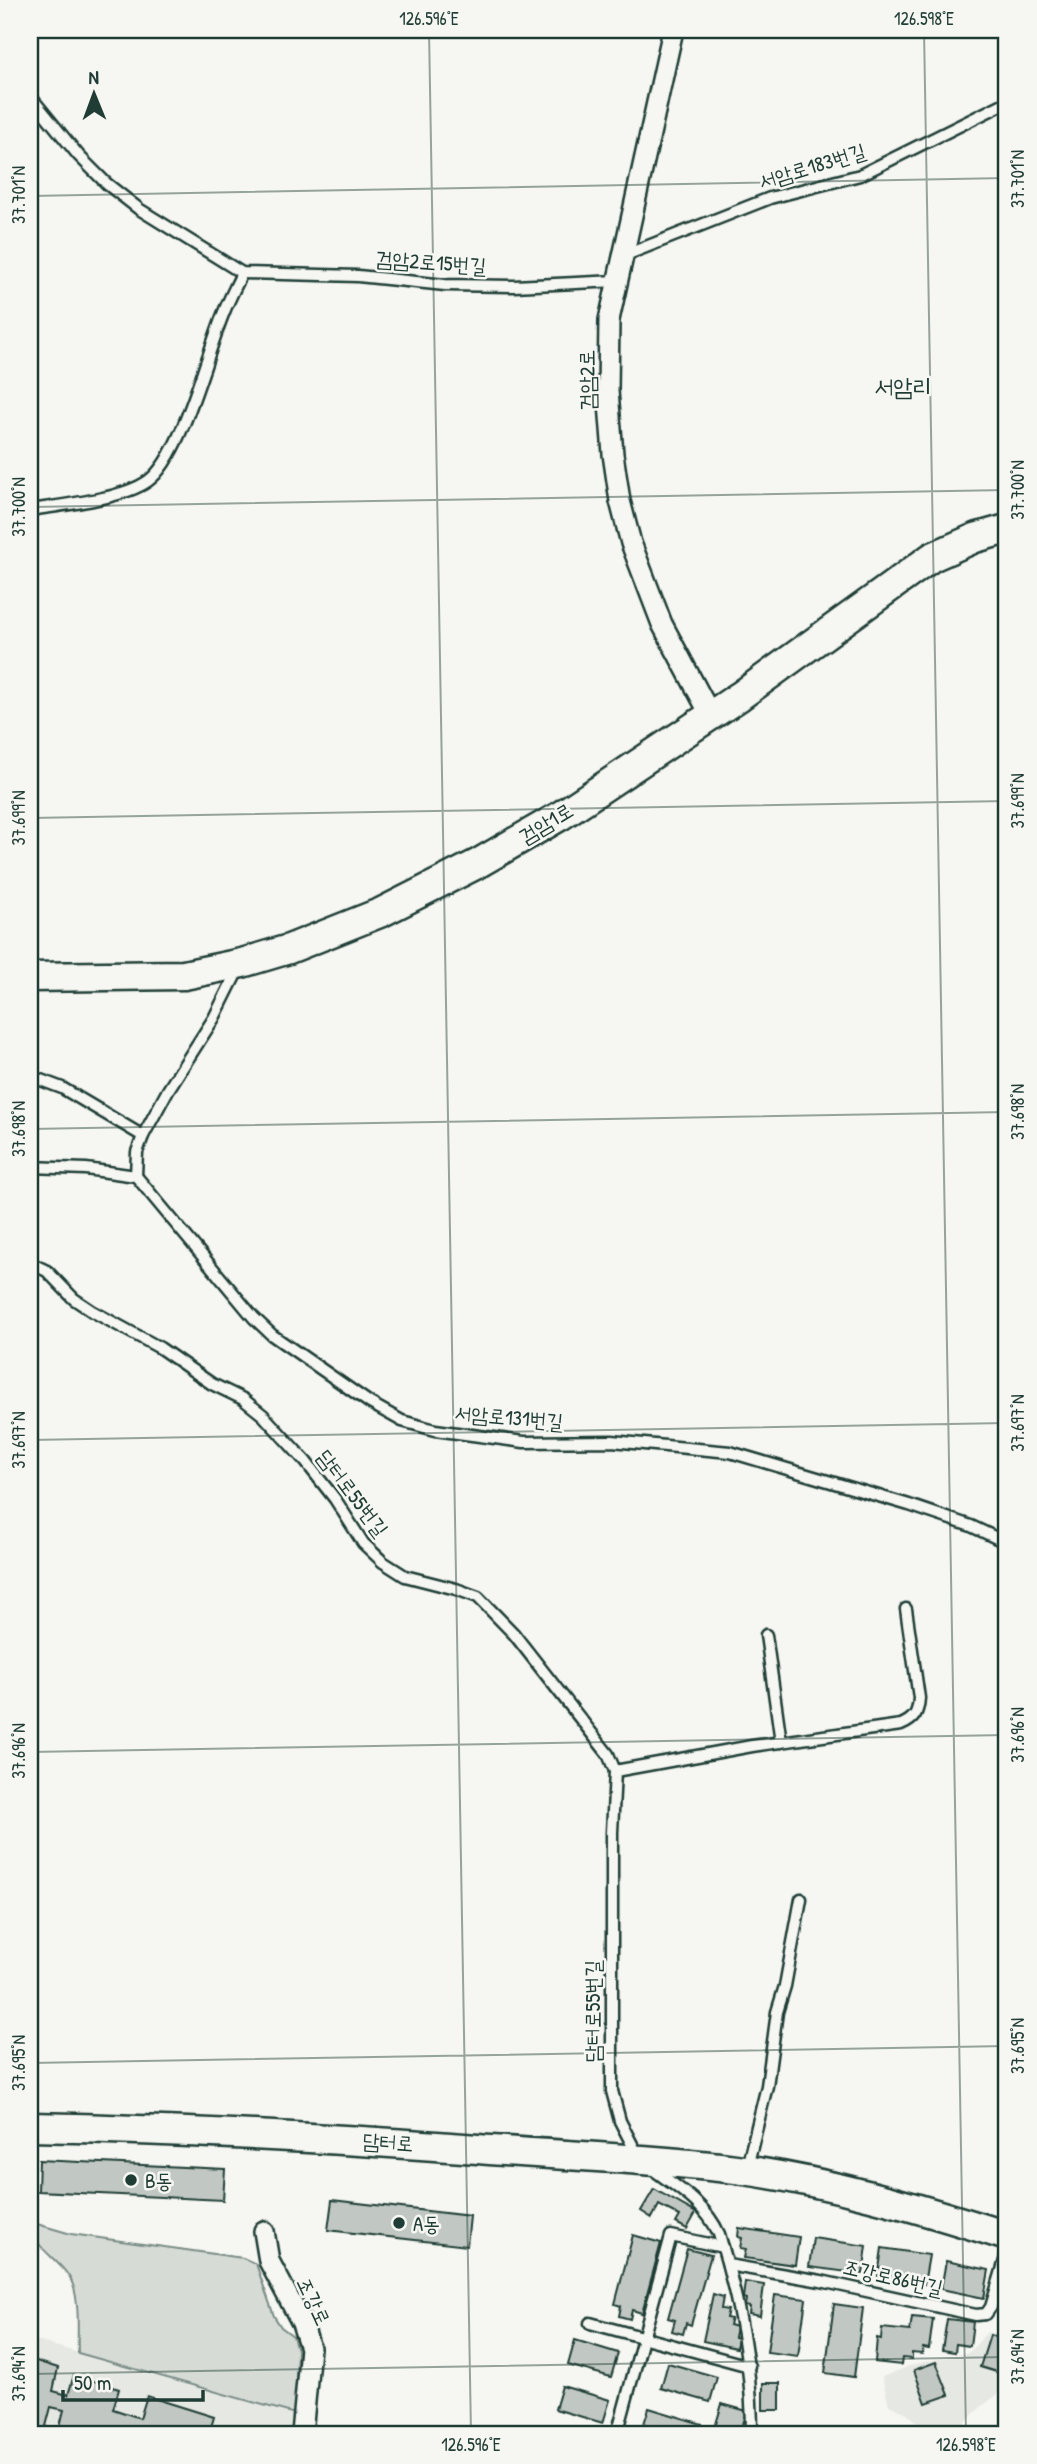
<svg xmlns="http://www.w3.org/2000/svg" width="1037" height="2464" font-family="'Patrick Hand','Poor Story',sans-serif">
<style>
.built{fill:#e6e8e4}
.green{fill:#d6dbd6;stroke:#7a8c85;stroke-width:2}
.building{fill:#c1c8c3;stroke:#1f3d34;stroke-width:2}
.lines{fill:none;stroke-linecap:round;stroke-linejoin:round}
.lane-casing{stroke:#1f3d34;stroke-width:15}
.street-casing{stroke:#1f3d34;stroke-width:24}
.secondary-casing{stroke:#1f3d34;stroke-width:33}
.lane{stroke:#f6f6f2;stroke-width:10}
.street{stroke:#f6f6f2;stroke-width:19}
.secondary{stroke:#f6f6f2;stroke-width:28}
.ticks{fill:none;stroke:#1f3d34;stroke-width:2;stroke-opacity:0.45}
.poi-dot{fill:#1f3d34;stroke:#f6f6f2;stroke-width:2.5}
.labels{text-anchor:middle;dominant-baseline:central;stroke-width:5;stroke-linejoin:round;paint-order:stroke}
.street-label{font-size:21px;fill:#1f3d34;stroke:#f6f6f2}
.poi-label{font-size:21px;fill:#1f3d34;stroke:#f6f6f2;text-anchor:start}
.quarter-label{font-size:24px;fill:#1f3d34;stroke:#f6f6f2}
.neatline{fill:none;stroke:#1f3d34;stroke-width:2.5}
.ticks-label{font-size:18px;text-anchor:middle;fill:#1f3d34}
</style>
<rect width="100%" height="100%" fill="#f6f6f2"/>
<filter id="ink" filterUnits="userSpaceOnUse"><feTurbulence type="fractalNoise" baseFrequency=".0143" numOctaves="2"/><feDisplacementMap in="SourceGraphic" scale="14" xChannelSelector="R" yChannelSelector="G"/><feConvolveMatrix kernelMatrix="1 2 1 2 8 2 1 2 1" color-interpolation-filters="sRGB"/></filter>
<g filter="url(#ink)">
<!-- built -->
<g class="built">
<polygon points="987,2332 1007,2338 1007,2387 981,2407 952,2434 920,2434 918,2423 907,2413 889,2405 882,2377 915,2364 970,2352"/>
<polygon points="30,2339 295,2414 290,2434 30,2434"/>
</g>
<!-- green -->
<path class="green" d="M 30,2222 L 71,2234 L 243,2258 L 256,2264 L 274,2316 L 281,2327 L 293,2336 L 297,2350 L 295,2414 L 78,2353 C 77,2332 80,2305 73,2285 C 65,2261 30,2248 30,2222 Z"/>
<!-- building -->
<g class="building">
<polygon points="39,2160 225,2169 223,2200 38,2191"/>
<polygon points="654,2189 696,2213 687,2229 676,2223 680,2216 659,2205 652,2218 641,2211"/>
<polygon points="332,2200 470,2216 467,2246 328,2230"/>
<polygon points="739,2228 799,2237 795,2265 744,2258 746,2249 740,2248 742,2238 738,2237"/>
<polygon points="633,2235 661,2243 642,2313 632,2310 630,2319 619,2316 621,2306 615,2304"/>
<polygon points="813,2238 867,2246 863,2274 809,2267"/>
<polygon points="882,2248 929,2255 924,2284 878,2276"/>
<polygon points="687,2249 711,2255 691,2325 686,2323 683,2334 672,2331 675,2320 668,2318"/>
<polygon points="946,2261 989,2270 984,2298 941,2289"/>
<polygon points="745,2282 764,2285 760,2316 749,2314 750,2307 745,2306 746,2299 743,2298"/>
<polygon points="713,2294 723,2297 721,2309 728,2310 726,2318 731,2319 729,2325 736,2327 734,2337 738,2338 736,2348 703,2341"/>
<polygon points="775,2295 806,2299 798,2356 767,2352"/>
<polygon points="834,2304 863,2308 854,2377 825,2373"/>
<polygon points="912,2317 933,2319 929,2349 923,2348 922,2354 912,2353 912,2359 902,2358 901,2365 875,2362 877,2338 881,2339 882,2328 910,2331"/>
<polygon points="947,2319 973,2322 970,2346 956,2344 955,2352 942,2350"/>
<polygon points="990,2335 1007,2341 1007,2360 1003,2374 980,2367"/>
<polygon points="575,2340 618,2353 611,2377 568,2365"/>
<polygon points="30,2359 58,2368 53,2391 68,2395 74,2375 119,2389 113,2409 140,2418 147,2396 214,2417 209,2434 74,2434 59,2430 64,2410 51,2407 44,2434 30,2434"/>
<polygon points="936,2362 949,2395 926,2403 914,2370"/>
<polygon points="668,2363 717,2377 710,2402 661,2388"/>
<rect x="763" y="2383" width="17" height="27"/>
<polygon points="562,2386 610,2400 603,2423 555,2409"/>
<polygon points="722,2404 747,2411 740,2434 713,2434"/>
<polygon points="649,2408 702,2424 699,2434 658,2434 642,2430"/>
<polygon points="546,2428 566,2434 545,2434"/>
</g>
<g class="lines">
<!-- lane casing -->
<g class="lane-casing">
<g id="lane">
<polyline points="30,96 79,156 107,184 139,209 242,273 358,276 445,285 514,286 617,281"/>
<polyline points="623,256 770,198 860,175 1007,102"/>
<path d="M 30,510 C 62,505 123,499 148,481 C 182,457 207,352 224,312 C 229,299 236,286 242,273"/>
<polyline points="30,1076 62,1088 143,1136"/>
<polyline points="30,1167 86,1169 136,1176 137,1152 143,1136 168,1090 214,1018 238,970"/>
<polyline points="136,1176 254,1318 272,1335 370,1403 402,1421 435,1430 524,1442 612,1441 730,1452 909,1505 971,1526 1007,1543"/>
<polyline points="30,1263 47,1271 74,1299 92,1311 160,1348 212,1384 243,1399 263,1415 306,1462 335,1499 363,1543 383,1562 405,1576 456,1589 478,1597 514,1634 608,1754 615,1771 612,1832 612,2091 620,2121 638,2156"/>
<polyline points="766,1635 781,1742"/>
<path d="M 615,1771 L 752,1746 L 901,1725 C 915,1719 918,1713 919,1698 L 906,1609"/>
<polyline points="747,2167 767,2086 777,2012 785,1986 801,1899"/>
<path d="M 651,2168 C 678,2188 705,2203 719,2234 C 739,2300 752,2366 752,2434"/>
<polyline points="728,2265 821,2281 976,2315 986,2314 991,2307 1007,2254"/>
<polyline points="590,2323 749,2366"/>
<polyline points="617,2434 671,2236 723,2247"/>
</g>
</g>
<!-- street casing -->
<g class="street-casing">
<g id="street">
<polyline points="673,30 609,320 608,391 613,454 620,501 631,543 662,624 711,716"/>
<polyline points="264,2231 269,2261 302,2323 310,2348 302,2434"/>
</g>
</g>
<!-- secondary casing -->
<g class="secondary-casing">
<g id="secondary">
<polyline points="30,977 184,975 242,963 289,949 382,912 477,864 560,816 740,696 932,557 975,538 1007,529"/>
<path d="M 30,2127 C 180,2130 329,2138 478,2149 C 564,2156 651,2158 736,2169 C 828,2181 919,2208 1007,2236"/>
</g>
</g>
<!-- lane -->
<use href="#lane" class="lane"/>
<!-- street -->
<use href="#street" class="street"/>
<!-- secondary -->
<use href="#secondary" class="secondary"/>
</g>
</g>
<!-- ticks -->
<path class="ticks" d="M 429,30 L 471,2434M 924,30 L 966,2434M 30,196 L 1007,178M 30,507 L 1007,490M 30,818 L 1007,801M 30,1129 L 1007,1112M 30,1440 L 1007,1423M 30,1752 L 1007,1735M 30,2063 L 1007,2046M 30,2374 L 1007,2357"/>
<!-- markers -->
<g class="poi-dot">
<circle cx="131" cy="2180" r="7"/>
<circle cx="399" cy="2223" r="7"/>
</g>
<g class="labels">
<!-- street labels -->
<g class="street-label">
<text transform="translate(812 166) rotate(-17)">서암로183번길</text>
<text transform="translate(431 262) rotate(4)">검암2로15번길</text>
<text transform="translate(587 380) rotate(-91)">검암2로</text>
<text transform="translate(546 823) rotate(-31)">검암1로</text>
<text transform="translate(509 1417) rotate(5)">서암로131번길</text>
<text transform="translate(353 1493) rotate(53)">담터로55번길</text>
<text transform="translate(592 2011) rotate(-90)">담터로55번길</text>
<text transform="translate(388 2142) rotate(4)">담터로</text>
<text transform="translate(893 2277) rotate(13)">조강로86번길</text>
<text transform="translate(314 2301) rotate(65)">조강로</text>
</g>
<!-- poi labels -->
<g class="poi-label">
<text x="145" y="2180">B동</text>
<text x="413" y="2223">A동</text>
</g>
<!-- quarter labels -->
<g class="quarter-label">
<text x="903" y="386">서암리</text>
</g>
</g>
<!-- margin -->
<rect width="1037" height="2464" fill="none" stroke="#f6f6f2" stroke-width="77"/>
<!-- north arrow -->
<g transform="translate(94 94) rotate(359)" stroke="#f6f6f2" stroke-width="5" paint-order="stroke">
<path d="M0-5L12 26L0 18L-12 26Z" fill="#1f3d34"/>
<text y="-10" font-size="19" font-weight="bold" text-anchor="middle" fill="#1f3d34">N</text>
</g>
<!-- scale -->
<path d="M63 2390v10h140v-10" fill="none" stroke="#1f3d34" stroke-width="3.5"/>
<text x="74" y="2390" font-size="21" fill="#1f3d34" stroke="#f6f6f2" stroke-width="5" paint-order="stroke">50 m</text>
<rect x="38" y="38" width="960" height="2388" class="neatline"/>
<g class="ticks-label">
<text x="429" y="25">126.596°E</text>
<text x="924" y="25">126.598°E</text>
<text transform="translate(1018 179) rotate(-90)" y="6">37.701°N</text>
<text transform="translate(19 195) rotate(-90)" y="6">37.701°N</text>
<text transform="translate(1018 490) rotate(-90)" y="6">37.700°N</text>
<text transform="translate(19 507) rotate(-90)" y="6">37.700°N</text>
<text transform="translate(1018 801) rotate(-90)" y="6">37.699°N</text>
<text transform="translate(19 818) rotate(-90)" y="6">37.699°N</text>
<text transform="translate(1018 1112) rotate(-90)" y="6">37.698°N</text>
<text transform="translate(19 1129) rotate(-90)" y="6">37.698°N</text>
<text transform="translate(1018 1423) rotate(-90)" y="6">37.697°N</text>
<text transform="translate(19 1440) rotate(-90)" y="6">37.697°N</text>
<text transform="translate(1018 1735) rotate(-90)" y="6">37.696°N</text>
<text transform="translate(19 1751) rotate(-90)" y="6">37.696°N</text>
<text transform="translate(1018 2046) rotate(-90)" y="6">37.695°N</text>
<text transform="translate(19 2063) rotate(-90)" y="6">37.695°N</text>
<text transform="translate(1018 2357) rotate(-90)" y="6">37.694°N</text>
<text transform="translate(19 2374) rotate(-90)" y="6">37.694°N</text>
<text x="471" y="2451">126.596°E</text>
<text x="966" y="2451">126.598°E</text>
</g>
</svg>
